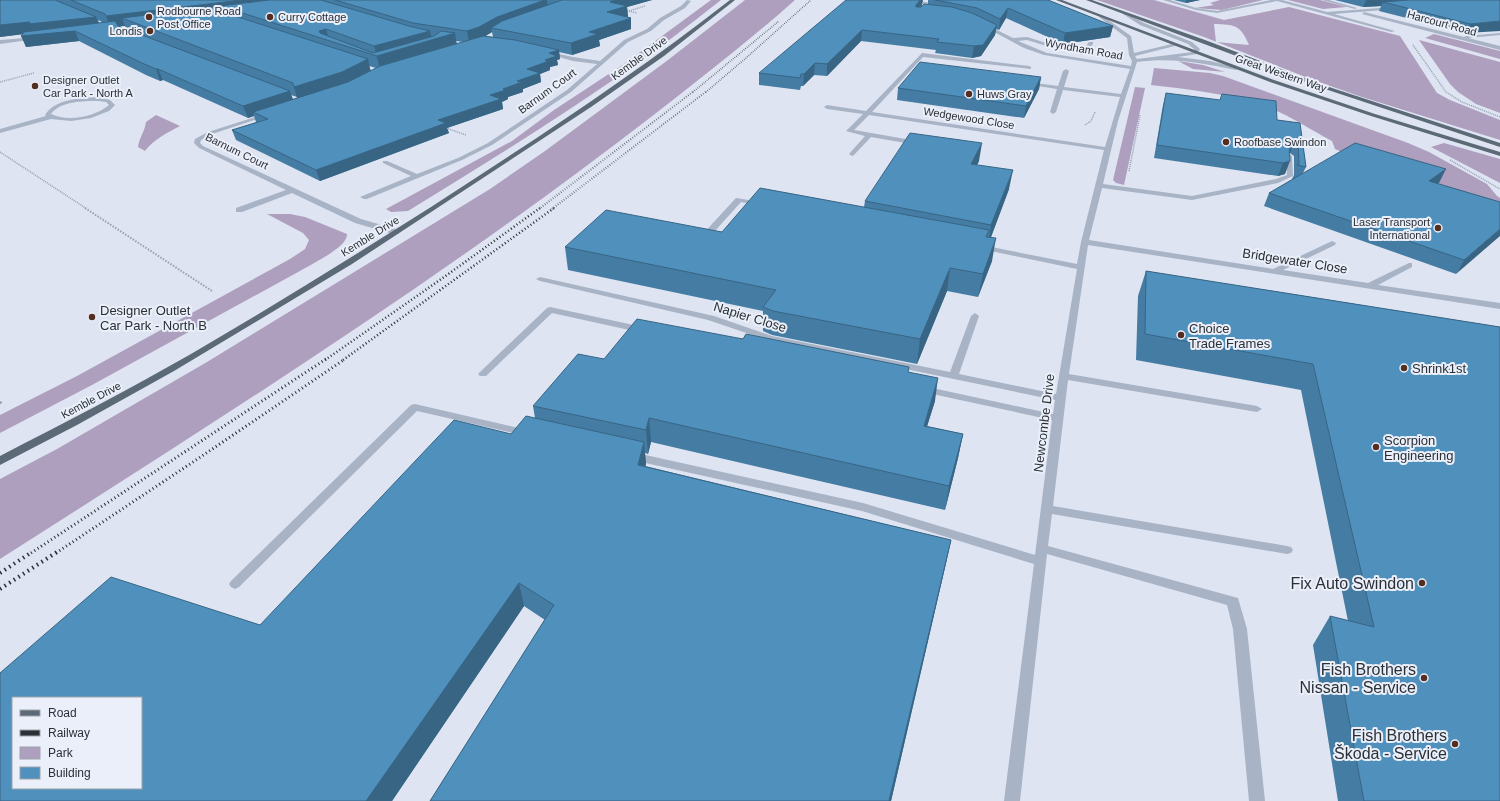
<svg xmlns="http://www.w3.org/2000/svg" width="1500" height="801" font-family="Helvetica,sans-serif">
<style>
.green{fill:#af9fbf;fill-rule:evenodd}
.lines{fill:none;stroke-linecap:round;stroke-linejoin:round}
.path-far2{stroke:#95a1b4;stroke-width:1.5;stroke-dasharray:1 1;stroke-linecap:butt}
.path-far1{stroke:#95a1b4;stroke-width:2;stroke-dasharray:1.5 1.5;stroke-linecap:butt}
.path{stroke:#95a1b4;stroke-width:2.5;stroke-dasharray:2 2;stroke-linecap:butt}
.minor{fill:#a8b3c5;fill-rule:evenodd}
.major{fill:#5c6977;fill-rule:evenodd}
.rail-far4{stroke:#2a3036;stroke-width:1.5;stroke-dasharray:0.5 1.5;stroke-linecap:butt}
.rail-far3{stroke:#2a3036;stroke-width:2;stroke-dasharray:0.5 2;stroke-linecap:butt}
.rail-far2{stroke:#2a3036;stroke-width:2.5;stroke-dasharray:1 2.5;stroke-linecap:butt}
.rail-far1{stroke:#2a3036;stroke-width:3;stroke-dasharray:1 3;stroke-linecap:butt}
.rail{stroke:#2a3036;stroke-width:4;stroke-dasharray:1.5 4;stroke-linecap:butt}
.wall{fill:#457ca3;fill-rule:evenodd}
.shaded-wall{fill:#386584}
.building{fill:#5090bd;stroke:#386584;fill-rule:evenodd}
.poi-dot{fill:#552e22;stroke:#eaeff9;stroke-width:1.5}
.labels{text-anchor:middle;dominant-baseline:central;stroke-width:4;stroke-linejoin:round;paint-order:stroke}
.far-poi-label{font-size:11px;fill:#2a3036;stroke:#eaeff9;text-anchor:start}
.far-street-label{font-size:11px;fill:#2a3036;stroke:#eaeff9}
.street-label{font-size:13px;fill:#2a3036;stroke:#eaeff9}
.poi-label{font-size:13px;fill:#2a3036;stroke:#eaeff9;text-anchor:start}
.near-poi-label{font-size:16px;fill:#2a3036;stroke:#eaeff9;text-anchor:end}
</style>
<rect width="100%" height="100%" fill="#dee4f1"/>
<!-- green -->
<g class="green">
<path d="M 711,0 L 721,0 C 623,79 515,145 408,211 L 391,212 L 386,209 L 512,141 L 554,110 L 624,64 Z"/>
<path d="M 745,0 L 795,0 C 749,41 700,79 651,117 C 443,278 221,418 0,559 L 0,479 L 57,449 L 207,362 L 490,189 L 545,151 L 668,60 Z"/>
<path d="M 1097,0 L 1154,0 L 1224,20 L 1289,7 L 1400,36 L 1437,93 L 1450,100 L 1500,120 L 1500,140 L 1362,97 L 1313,80 L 1204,37 ZM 1214,24 C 1235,25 1240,24 1249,45 L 1216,42 Z"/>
<polygon points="1220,0 1263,0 1222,10 1195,8 1214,5 1210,3"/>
<polygon points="1288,0 1320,0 1347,7 1323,9"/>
<polygon points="1434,34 1500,51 1500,59 1425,38"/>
<polygon points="1419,40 1500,62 1500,113 1476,104 1458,92 1450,84"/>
<polygon points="1178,61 1203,65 1225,72 1193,69"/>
<path d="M 1154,68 L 1210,73 L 1223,76 L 1408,143 L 1429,152 L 1487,184 L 1497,196 L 1500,198 L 1500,214 L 1440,194 L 1439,183 L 1349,155 L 1335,149 L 1332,141 C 1307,128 1282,110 1255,103 C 1222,93 1185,89 1151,85 Z"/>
<polygon points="1135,87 1145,88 1124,185 1116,183 1113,180"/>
<path d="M 156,115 L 180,126 C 167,133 154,139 145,151 L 138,147 C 139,138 145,131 146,122 Z"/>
<polygon points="1444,143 1500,159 1500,183 1431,147"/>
<path d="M 267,214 L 290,214 L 305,217 L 347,234 C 348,246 319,260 309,266 L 92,385 L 0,433 L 0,415 L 77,376 L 290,259 L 305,249 L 309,240 L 303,233 Z"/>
</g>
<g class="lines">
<!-- path-far2 -->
<g class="path-far2">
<polyline points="625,10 637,13"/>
<polyline points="629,11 645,6"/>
<polyline points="1413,45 1446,92 1462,102 1500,117"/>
<polyline points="0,82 34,73"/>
<polyline points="1085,125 1091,121 1095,112"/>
<polyline points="446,128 466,135"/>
<polyline points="0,152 87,209"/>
<polyline points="1450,160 1500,189"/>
<polyline points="1129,171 1140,115"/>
</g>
<!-- path-far1 -->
<polyline class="path-far1" points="85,208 212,291"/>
<!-- path -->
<polyline class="path" points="0,402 2,404"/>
<!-- minor -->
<g class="minor">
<polygon points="687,0 691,1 685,8 664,20 651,31 628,42 571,92 492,145 462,160 367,199 364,199 360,197 411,176 383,163 383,161 387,161 417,174 458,158 488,143 567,90 597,64 573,61 545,53 545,51 573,57 600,61 624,40 647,29 660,18 681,6"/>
<polygon points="902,0 915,0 930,3 918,16 916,15 925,4"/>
<polygon points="1163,0 1170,0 1196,8 1217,11 1271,0 1282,0 1327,12 1393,7 1395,9 1334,14 1395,31 1391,32 1277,1 1217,13 1196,10"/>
<polygon points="1322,0 1329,0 1357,8 1355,9"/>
<path d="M 1125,12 L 1144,23 L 1192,42 L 1200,49 L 1197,54 L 1178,57 L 1210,61 L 1239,68 L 1236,70 C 1203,63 1171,57 1137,62 L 1118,121 L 1103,184 L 1192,196 L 1276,179 L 1287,175 L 1286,156 L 1289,154 L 1292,156 L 1293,176 L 1278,183 L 1192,200 L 1102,188 L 1089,240 L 1273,269 L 1332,241 L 1336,243 L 1335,245 L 1283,270 L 1368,283 L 1409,263 L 1412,263 L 1412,267 L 1378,285 L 1500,303 L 1500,309 L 1088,245 L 1069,374 L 1257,406 L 1262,409 L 1257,412 L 1068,380 L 1053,506 L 1287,546 L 1291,547 L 1293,550 L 1291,553 L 1287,554 L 1052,514 L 1048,546 L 1238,598 L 1247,629 L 1265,801 L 1249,801 L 1233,629 L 1227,605 L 1047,554 L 1020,801 L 1004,801 L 1034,564 L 862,511 L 632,460 L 628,459 L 627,456 L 628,453 L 632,452 L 863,503 L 1035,555 L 1052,420 L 923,392 L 918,389 L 923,386 L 1053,414 L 1055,400 L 770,341 L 708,320 L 540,281 L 536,279 L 540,277 L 714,316 L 772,336 L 950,372 L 971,316 L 975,313 L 979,316 L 959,374 L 1056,394 L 1077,269 L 981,249 L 977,247 L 981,245 L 1077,264 L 1081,242 L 1104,150 L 869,115 L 854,130 L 917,141 L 920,143 L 917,145 L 871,137 L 854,155 L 852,156 L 849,154 L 865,136 L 846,131 L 863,114 L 827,109 L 824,107 L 827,105 L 866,111 L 922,53 L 1029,66 L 1031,67 L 1031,69 L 923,57 L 872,112 L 1105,147 L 1120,97 L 1063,90 L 1056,112 L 1053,114 L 1050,112 L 1057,89 L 1025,84 L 1028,82 L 1058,86 L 1063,71 L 1066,69 L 1069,71 L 1064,87 L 1121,94 L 1130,69 L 1044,55 L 1024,48 L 981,25 L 985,24 L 1013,38 L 1027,37 L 1056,46 L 1082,51 L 1089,42 L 1093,42 L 1093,44 L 1083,55 L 1053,48 L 1027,40 L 1018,41 L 1047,53 L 1131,66 L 1132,61 L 1129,55 L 1127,38 L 1099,17 L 1101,15 L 1131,36 L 1134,53 L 1176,43 L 1179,45 L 1135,56 L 1137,59 L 1193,52 L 1194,49 L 1188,44 L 1140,25 L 1123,14 Z"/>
<polygon points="1364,12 1464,37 1466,36 1500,33 1500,35 1468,38 1500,46 1500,50 1362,14"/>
<polygon points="38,37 36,39 0,44 0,40"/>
<path d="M 98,97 L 110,100 L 115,105 L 109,111 L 91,118 L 71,121 L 51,119 L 0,133 L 0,129 L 46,116 L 45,115 C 55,99 80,98 98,97 ZM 98,101 L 106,102 L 109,105 C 95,117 68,122 51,114 C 60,101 84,101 98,101 Z"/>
<polygon points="265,114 270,115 212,134 201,140 200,143 203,146 361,219 399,230 399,234 393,234 355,223 292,193 242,212 236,212 236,208 286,190 199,148 194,143 195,139 208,132"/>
<polygon points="736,198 761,202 765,204 761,206 741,202 706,241 700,241 700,237"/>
<polygon points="550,307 643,327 648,330 643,333 552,313 486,376 480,376 478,374 480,372 547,308"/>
<polygon points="415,404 527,430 532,433 527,436 417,411 239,587 235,589 231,587 229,584 231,581 411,405"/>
</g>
<!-- major -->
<g class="major">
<path d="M 730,0 L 735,0 L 664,56 L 591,107 L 352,264 L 174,371 L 77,425 L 0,465 L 0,456 C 64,423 128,390 191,354 C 272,307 352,257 431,207 C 533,141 634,75 730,0 Z"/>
<polygon points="1056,0 1062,0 1274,80 1375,114 1500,152 1500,156 1371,116 1270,82"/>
<polygon points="1086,0 1092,0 1205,40 1326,86 1500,143 1500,147 1322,88"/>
</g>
<!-- rail-far4 -->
<g class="rail-far4">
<polyline points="693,92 779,21"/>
<polyline points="706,92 746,58 811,0"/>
</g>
<!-- rail-far3 -->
<g class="rail-far3">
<polyline points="539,209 694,91"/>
<polyline points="552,209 707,91"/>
</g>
<!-- rail-far2 -->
<g class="rail-far2">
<polyline points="325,360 447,275 540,208"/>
<polyline points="343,360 554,208"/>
</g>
<!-- rail-far1 -->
<g class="rail-far1">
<polyline points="31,553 326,359"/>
<polyline points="56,553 205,454 345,359"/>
</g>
<!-- rail -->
<g class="rail">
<polyline points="0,573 32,552"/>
<polyline points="0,589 57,552"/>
</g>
</g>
<!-- wall -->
<g class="wall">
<path d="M 0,0 L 652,0 L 627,7 L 628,17 L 627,17 L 631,29 L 599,40 L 600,46 L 572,55 L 559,52 L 560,59 L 557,60 L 558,65 L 550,67 L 550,70 L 540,74 L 541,82 L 523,89 L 523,92 L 508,97 L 508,99 L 502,102 L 503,109 L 447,128 L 449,133 L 320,181 L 236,140 L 232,130 L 257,122 L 256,122 L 254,116 L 248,118 L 163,80 L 160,81 L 146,75 L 79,41 L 26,47 L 22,34 L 0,37 ZM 98,20 L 104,23 L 99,23 ZM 119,26 L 125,26 L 126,29 ZM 492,32 L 493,37 L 485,36 ZM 456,41 L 463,42 L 457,44 ZM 369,66 L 376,68 L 371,71 ZM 291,95 L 297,97 L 297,98 L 293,99 Z"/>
<polygon points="923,0 1048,0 1113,26 1110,37 1063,44 1006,18 999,30 996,29 995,35 981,56 972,58 935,53 936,50 861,41 827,76 814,75 803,86 801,86 800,90 759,85 759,73 922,5 921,7 928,5 928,0"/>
<polygon points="1174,0 1200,0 1186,3"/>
<polygon points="1335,0 1500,0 1466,33 1379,11 1381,6 1363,7"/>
<polygon points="1041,77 1039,89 1024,118 897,100 898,88"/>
<polygon points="1166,93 1277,120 1300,123 1306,167 1303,173 1439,183 1438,184 1500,202 1456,274 1264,206 1269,193 1293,179 1292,179 1294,175 1294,156 1290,153 1285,174 1278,176 1154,158 1163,105"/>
<polygon points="979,161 977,165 1009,189 991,237 992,261 978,297 947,291 917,364 772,335 763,331 763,311 568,270 565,247 722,232 864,207 865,201"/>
<polygon points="1146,271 1500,327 1500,801 1338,801 1313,645 1330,616 1348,621 1301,390 1136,360 1138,296"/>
<polygon points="604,359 909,372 935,401 927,426 963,434 958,458 945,510 651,442 648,454 645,453 646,464 645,466 951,540 946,563 891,801 430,801 545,620 524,606 392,801 0,801 260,625 511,434 535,418 533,406"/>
</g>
<!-- shaded-wall -->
<g class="shaded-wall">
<polygon points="242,0 296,0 233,10 237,23 122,18 125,26 110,27 106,16"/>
<polygon points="545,0 547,0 548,10 491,28 492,32 481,39 469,42 467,31 497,17"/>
<polygon points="616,0 652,0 627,7 628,17 608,23 607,12 610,2"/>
<polygon points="920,0 923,0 922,5 915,15 916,5"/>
<polygon points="1186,0 1200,0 1186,3"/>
<polygon points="1366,0 1451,0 1383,2 1381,6 1363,7"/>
<polygon points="1008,8 1006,18 999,30 1000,19"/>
<polygon points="96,17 101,28 75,31 79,41 26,47 21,36 33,33 0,37 0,25 30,22"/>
<polygon points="631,18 631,29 599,40 600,46 572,55 571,43 589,32"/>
<polygon points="1500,21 1500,31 1466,33 1470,24"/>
<polygon points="997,25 995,35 981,56 972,58 974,46"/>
<polygon points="1113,26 1110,37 1063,44 1065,33"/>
<polygon points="326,29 329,40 321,38 319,31"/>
<polygon points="862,30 861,41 827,76 827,64"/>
<polygon points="430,31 432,39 455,33 457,46 380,69 374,46"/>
<polygon points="559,50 560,59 557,60 558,65 550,67 550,70 540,74 541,82 523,89 523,92 508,97 508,99 502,102 503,109 447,128 449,133 320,181 316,170 438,120 490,95 517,81 527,69 545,60 549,53"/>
<polygon points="368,59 371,73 298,102 294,87"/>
<polygon points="815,63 814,75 803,86 804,74"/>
<polygon points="156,69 158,69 163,80 160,81"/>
<polygon points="1041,77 1039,89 1024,118 1026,106"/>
<polygon points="290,91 294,103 253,112 254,116 248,118 243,106"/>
<polygon points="1295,140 1290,153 1289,143"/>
<polygon points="982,143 979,161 968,183 971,164"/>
<polygon points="1290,161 1285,174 1278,176 1283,163"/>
<polygon points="1446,169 1439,183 1423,194 1429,181"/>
<polygon points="1013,170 1009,189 988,245 991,225"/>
<polygon points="1500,229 1500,236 1456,274 1464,260"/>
<polygon points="996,238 992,261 978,297 983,274"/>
<polygon points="950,268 947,291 917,364 920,339"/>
<polygon points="938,378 935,401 920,449 924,426"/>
<polygon points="649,418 651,442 648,454 646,430"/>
<polygon points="963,434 958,458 945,510 949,486"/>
<polygon points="644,442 646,464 640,487 638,465"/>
<polygon points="951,540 946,563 891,801 889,801"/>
<polygon points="519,583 524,606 392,801 366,801"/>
</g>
<!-- building -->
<g class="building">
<polygon points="0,0 55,0 96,17 29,24 30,22 0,25"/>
<polygon points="71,0 242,0 106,16 105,14"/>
<polygon points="269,0 321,0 409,26 430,31 374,46 326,29 319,31 320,33 373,53 434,36 441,31 455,33 377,56 233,10 231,11 232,15 368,59 342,72 294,87 293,83 122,18"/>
<polygon points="335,0 545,0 497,17 479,27 467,31 413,23"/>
<polygon points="562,0 616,0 610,2 627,6 607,12 631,18 589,32 598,34 571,43 491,28 502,21"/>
<polygon points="846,0 920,0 916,5 916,7 921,7 924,4 952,7 972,13 997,25 983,45 974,46 937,42 939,39 862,30 827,64 815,63 804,74 801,74 800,78 759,73"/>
<polygon points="935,0 1048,0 1113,26 1065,33 1008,8 1000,19 977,8"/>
<polygon points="1409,0 1500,0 1500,21 1470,24 1383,2"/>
<polygon points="115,21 118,26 290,91 243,106 158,69 156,69 142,63 75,31 21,36 24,32"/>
<polygon points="483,36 515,40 559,50 549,53 557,56 545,60 549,61 527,69 540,73 517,81 522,82 503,89 506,90 490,95 501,99 438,120 446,123 316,170 232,130 268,119 253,112 348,82 380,66"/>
<polygon points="920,62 1041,77 1026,106 898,88"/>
<polygon points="1166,93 1220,100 1222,94 1276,101 1277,120 1300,123 1306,167 1297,165 1299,164 1298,143 1295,140 1289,143 1290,161 1283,163 1157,145"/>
<polygon points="910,133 982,143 971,164 1013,170 991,225 865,201"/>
<polygon points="1355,143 1446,169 1429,181 1500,202 1500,229 1464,260 1269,193"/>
<polygon points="760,188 989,230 986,237 996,238 983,274 950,268 920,339 773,311 763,307 776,290 565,247 606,210 722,232"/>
<polygon points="1146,271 1500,327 1500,801 1364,801 1330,616 1374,627 1313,364 1145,334"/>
<polygon points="637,319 743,339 746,334 909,367 908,372 938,378 924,426 963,434 949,486 649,418 646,430 533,406 578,354 604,359"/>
<path d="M 526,416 L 644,442 L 638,465 L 951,540 L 889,801 L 430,801 L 554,605 L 519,583 L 366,801 L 0,801 L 0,673 L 111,577 L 260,625 L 454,420 L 511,434 ZM 13,698 L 141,698 L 141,788 L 13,788 Z"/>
</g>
<!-- markers -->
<g class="poi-dot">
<circle cx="149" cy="17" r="4"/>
<circle cx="270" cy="17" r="4"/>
<circle cx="150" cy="31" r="4"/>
<circle cx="35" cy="86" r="4"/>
<circle cx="969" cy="94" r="4"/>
<circle cx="1226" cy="142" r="4"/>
<circle cx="1438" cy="228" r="4"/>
<circle cx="92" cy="317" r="4"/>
<circle cx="1181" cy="335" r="4"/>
<circle cx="1404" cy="368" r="4"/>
<circle cx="1376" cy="447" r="4"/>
<circle cx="1422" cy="583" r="4"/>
<circle cx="1424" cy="678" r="4"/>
<circle cx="1455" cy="744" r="4"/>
</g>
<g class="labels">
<!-- far-poi labels -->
<g class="far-poi-label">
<text x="157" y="11">Rodbourne Road<tspan x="157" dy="13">Post Office</tspan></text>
<text x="278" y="17">Curry Cottage</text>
<text x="142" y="31" text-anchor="end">Londis</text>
<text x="43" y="80">Designer Outlet<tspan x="43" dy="13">Car Park - North A</tspan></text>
<text x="977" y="94">Huws Gray</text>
<text x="1234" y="142">Roofbase Swindon</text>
<text x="1430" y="222" text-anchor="end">Laser Transport<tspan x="1430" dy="13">International</tspan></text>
</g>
<!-- far-street labels -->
<g class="far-street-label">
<text transform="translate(1442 23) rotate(15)">Harcourt Road</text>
<text transform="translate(1084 49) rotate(10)">Wyndham Road</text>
<text transform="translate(639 58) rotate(-36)">Kemble Drive</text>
<text transform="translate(1281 73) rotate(19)">Great Western Way</text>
<text transform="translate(547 91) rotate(-36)">Barnum Court</text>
<text transform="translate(969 118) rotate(9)">Wedgewood Close</text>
<text transform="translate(237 151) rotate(26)">Barnum Court</text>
<text transform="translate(370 236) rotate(-32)">Kemble Drive</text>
<text transform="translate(91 400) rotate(-28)">Kemble Drive</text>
</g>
<!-- street labels -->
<g class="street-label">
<text transform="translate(1295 261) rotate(9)">Bridgewater Close</text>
<text transform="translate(750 317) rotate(17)">Napier Close</text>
<text transform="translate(1044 423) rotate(-83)">Newcombe Drive</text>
</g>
<!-- poi labels -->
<g class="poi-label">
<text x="100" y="310">Designer Outlet<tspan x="100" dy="15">Car Park - North B</tspan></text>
<text x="1189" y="328">Choice<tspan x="1189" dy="15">Trade Frames</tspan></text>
<text x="1412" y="368">Shrink1st</text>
<text x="1384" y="440">Scorpion<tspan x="1384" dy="15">Engineering</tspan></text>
</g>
<!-- near-poi labels -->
<g class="near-poi-label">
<text x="1414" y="583">Fix Auto Swindon</text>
<text x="1416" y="669">Fish Brothers<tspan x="1416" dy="18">Nissan - Service</tspan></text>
<text x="1447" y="735">Fish Brothers<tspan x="1447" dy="18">Škoda - Service</tspan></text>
</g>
</g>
<!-- legend -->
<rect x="12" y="697" width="130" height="92" fill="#eaeff9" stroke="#9da3ab"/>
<rect x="20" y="710" width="20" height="6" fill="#5c6977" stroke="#9da3ab"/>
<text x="48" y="717" font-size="12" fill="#2a3036">Road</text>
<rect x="20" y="730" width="20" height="6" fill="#2a3036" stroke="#9da3ab"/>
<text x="48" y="737" font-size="12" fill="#2a3036">Railway</text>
<rect x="20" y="747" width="20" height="12" fill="#af9fbf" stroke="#9da3ab"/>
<text x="48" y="757" font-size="12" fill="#2a3036">Park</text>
<rect x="20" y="767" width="20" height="12" fill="#5090bd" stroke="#9da3ab"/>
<text x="48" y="777" font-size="12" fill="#2a3036">Building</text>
</svg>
